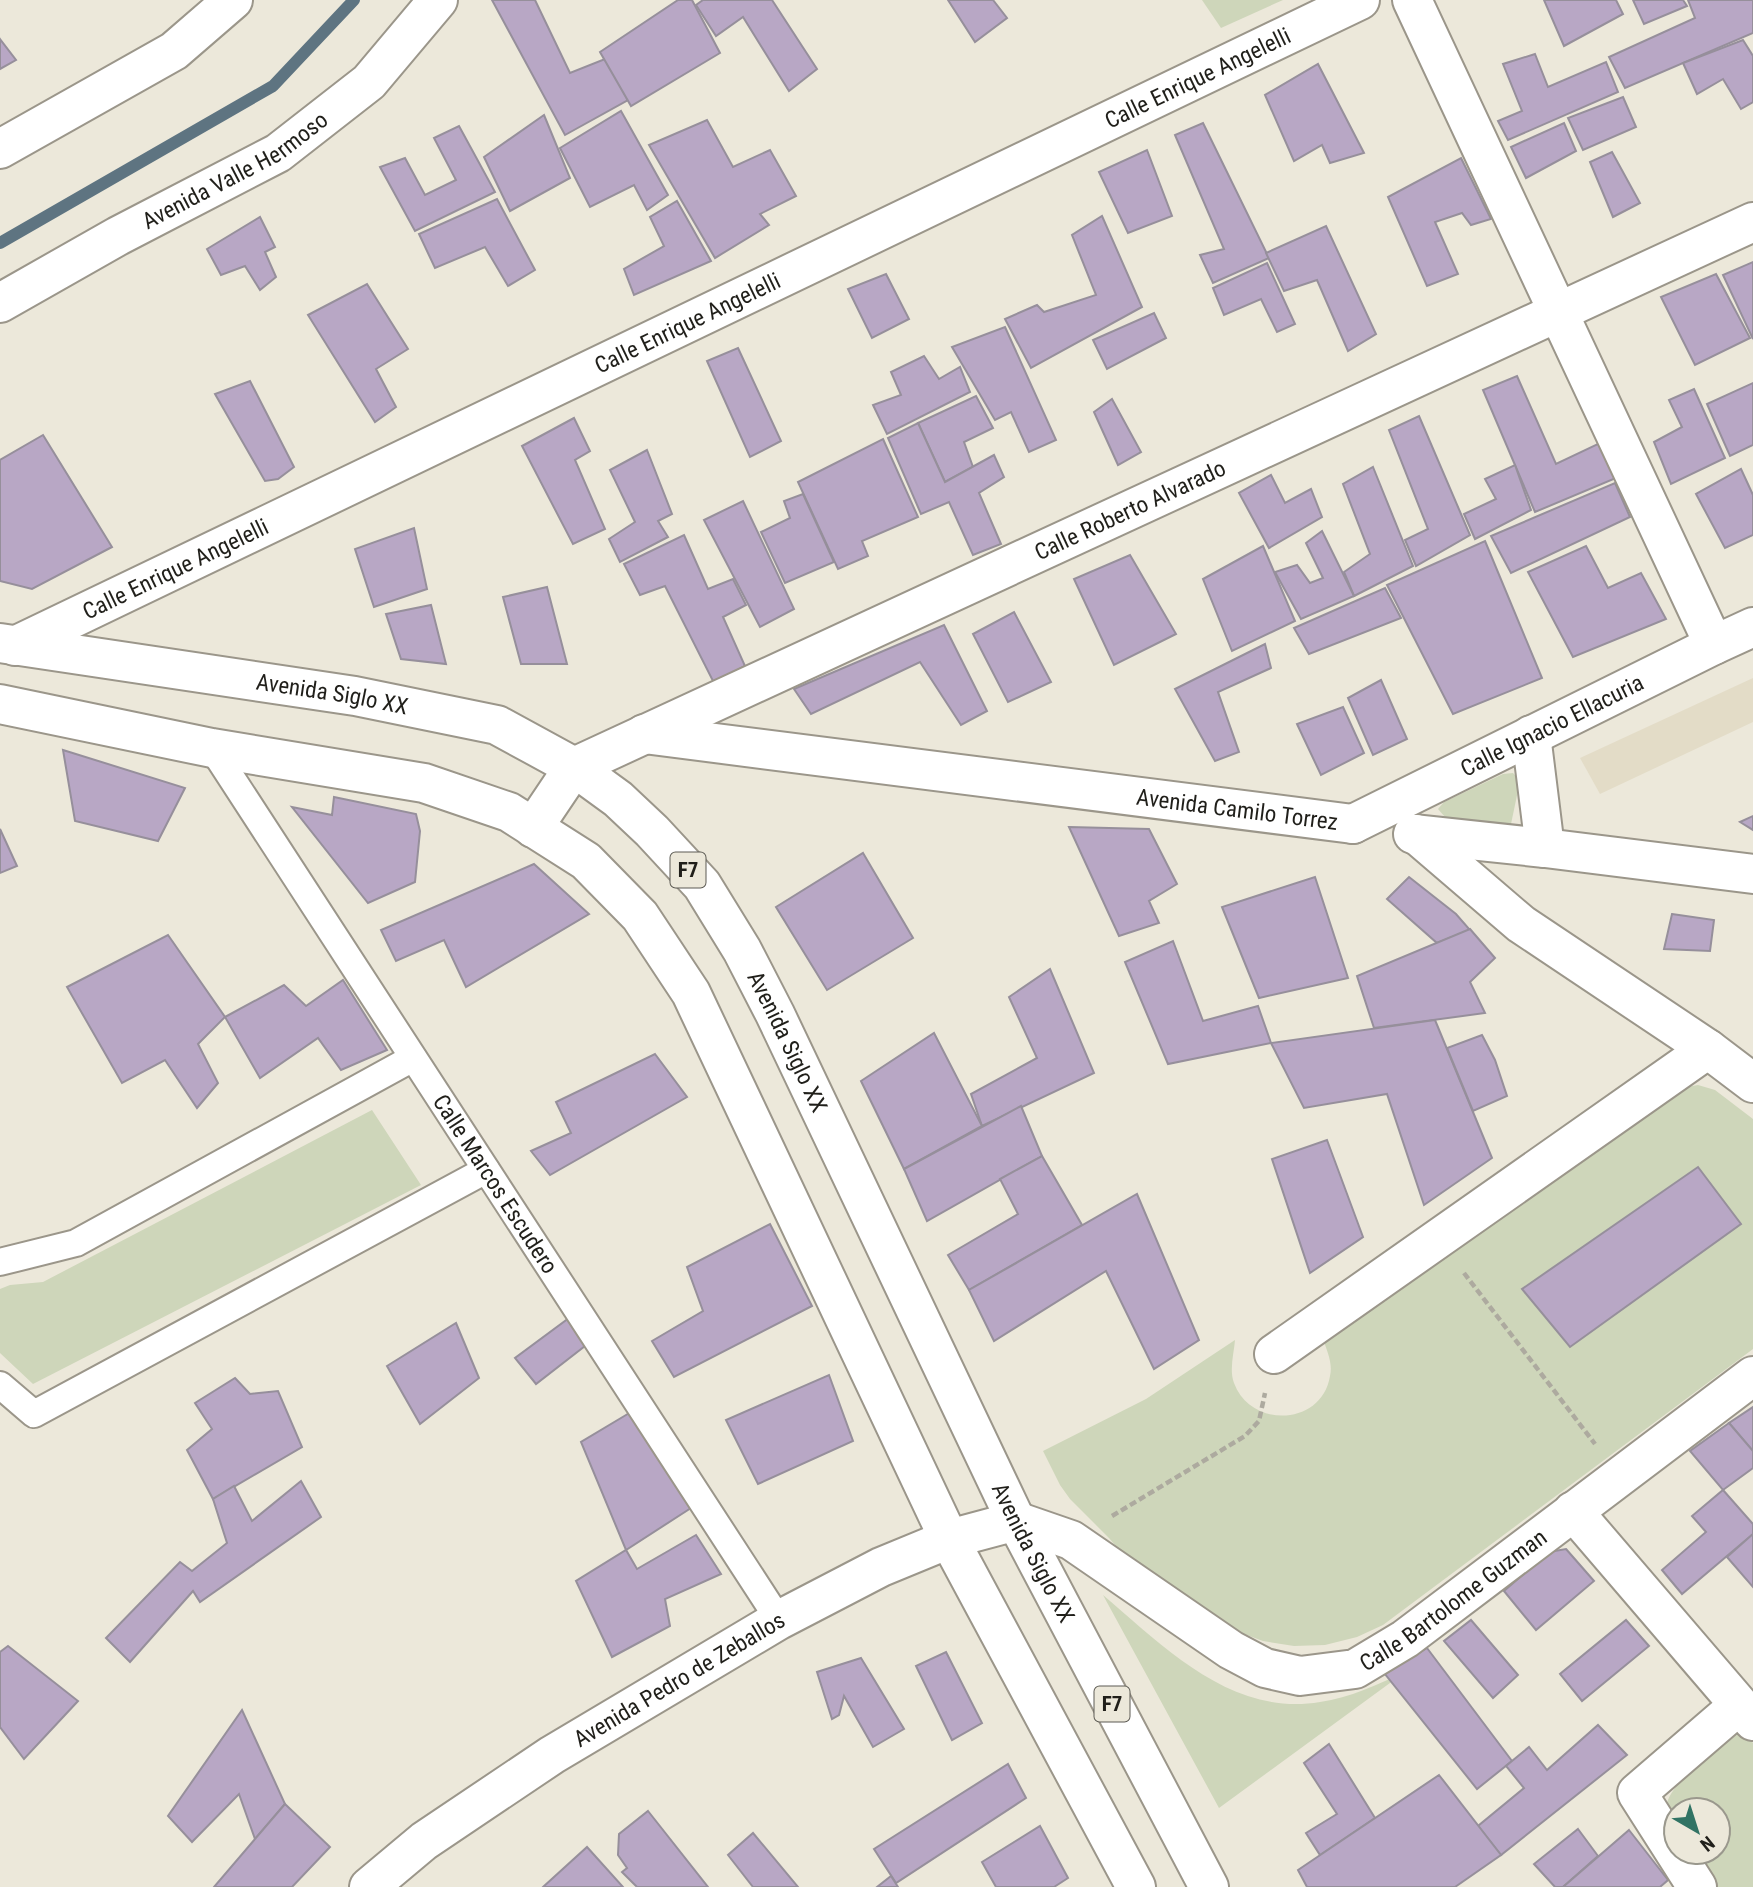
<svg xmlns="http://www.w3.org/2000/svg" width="1753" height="1887" font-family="'Roboto Condensed',sans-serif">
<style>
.built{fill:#e3dcc7}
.green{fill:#ced6ba}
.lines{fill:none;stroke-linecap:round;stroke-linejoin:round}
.stream{stroke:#5e7481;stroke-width:12}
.building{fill:#b8a7c5;stroke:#968f9b;stroke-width:2}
.lane-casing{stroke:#9b968a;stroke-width:30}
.street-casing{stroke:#9b968a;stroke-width:42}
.secondary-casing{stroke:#9b968a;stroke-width:42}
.highway-casing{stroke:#9b968a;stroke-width:42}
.path{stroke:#adaa9f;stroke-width:4.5;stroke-dasharray:7 3.5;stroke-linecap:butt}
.lane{stroke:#fff;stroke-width:26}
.street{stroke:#fff;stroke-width:38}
.secondary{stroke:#fff;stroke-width:38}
.highway{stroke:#fff;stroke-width:38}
.labels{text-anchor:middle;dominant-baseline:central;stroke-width:5;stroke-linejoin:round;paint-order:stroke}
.shield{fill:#ece8da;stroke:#5d5b54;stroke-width:2}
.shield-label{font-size:21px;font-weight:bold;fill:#201f1a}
.street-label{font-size:23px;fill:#201f1a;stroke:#ece8da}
</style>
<rect width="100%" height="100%" fill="#ece8da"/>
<!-- built -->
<polygon class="built" points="1753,678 1753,722 1600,794 1580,758"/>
<!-- green -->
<g class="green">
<polygon points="1202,0 1283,0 1221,28"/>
<polygon points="1513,773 1520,781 1511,824 1445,817 1438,809 1444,802 1503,774"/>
<path d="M 1698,1085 L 1715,1090 L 1753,1119 L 1753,1349 L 1383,1625 L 1357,1637 L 1325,1645 L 1294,1646 L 1263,1641 L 1166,1605 L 1109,1538 L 1070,1499 L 1060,1485 L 1043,1451 L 1146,1399 L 1235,1340 C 1234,1353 1229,1370 1234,1383 C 1251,1429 1322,1426 1330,1376 C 1333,1363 1327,1351 1323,1339 L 1687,1087 Z"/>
<polygon points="372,1110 421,1185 33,1384 0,1353 0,1289 10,1285 43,1282"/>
<path d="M 1103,1595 C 1164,1647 1232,1717 1320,1702 C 1350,1698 1378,1684 1405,1672 L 1219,1808 Z"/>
<path d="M 1742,1731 L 1753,1743 L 1753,1887 L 1711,1887 L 1688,1852 L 1718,1852 L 1718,1810 L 1676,1810 L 1676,1833 C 1673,1826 1666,1816 1666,1808 C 1668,1781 1721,1748 1742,1731 Z"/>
</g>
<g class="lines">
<!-- stream -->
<polyline class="stream" points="0,243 273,86 354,0"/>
</g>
<!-- building -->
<g class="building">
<polygon points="492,0 535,0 570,73 605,59 628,100 565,135"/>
<polygon points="678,0 692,0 720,53 631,106 600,52"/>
<polygon points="703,0 772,0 817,69 789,91 743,17 716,36 696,5"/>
<polygon points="948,0 993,0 1007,18 975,42"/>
<polygon points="1544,0 1616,0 1623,14 1564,46"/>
<polygon points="1633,0 1683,0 1687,6 1644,24"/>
<polygon points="1688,0 1753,0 1753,33 1625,88 1609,57 1695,18"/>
<polygon points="0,39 16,60 0,69"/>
<polygon points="1743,40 1753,56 1753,102 1741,109 1723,79 1697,94 1683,63"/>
<polygon points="1535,54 1548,87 1606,62 1618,92 1508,140 1498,121 1522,111 1503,64"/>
<polygon points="1318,64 1364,153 1330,163 1322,145 1294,161 1265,95"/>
<polygon points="1623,97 1636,127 1583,150 1568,118"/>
<polygon points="621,111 668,195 647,210 634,185 590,207 560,148"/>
<polygon points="544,115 570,178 510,211 484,157"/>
<polygon points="707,120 733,167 770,150 796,196 760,214 769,225 715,258 649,145"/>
<polygon points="1203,123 1269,258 1213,283 1200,255 1224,249 1175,135"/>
<polygon points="1564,123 1576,151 1526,178 1511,147"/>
<polygon points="459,126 495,192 415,231 380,167 405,158 425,195 456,180 434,138"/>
<polygon points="1147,150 1172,216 1128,233 1099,172"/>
<polygon points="1612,152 1640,203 1613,217 1590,162"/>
<polygon points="1461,158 1491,219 1471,225 1462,213 1435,222 1458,274 1427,286 1388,197"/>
<polygon points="497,199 535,270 508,286 485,247 435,268 419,234"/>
<polygon points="677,201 711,261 634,295 624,269 664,246 650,217"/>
<polygon points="1102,216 1142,307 1031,368 1005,319 1037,305 1044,312 1096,295 1072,235"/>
<polygon points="260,217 275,247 265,252 276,277 260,290 245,266 221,275 207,249"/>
<polygon points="1326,226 1376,334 1348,351 1317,280 1284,291 1266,253"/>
<polygon points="1753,262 1753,339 1723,275"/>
<polygon points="1267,263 1295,324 1277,332 1261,299 1224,315 1213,288"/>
<polygon points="886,274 909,319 872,338 848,289"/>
<polygon points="1716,274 1750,338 1695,365 1661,297"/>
<polygon points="367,284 408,349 376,369 396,407 375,422 308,315"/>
<polygon points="1154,313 1166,338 1107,369 1093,340"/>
<polygon points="1005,327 1056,440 1029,452 1011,412 995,420 952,347"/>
<polygon points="738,348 781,441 750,457 707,361"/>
<polygon points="924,356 939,379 960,367 970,392 887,434 873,405 901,395 891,372"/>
<polygon points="1517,376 1556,464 1602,442 1616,478 1535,512 1483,390"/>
<polygon points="250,381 294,467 278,479 265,481 215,394"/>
<polygon points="1753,383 1753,445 1730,456 1707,404"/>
<polygon points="1694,389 1725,458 1671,484 1654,442 1682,427 1669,400"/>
<polygon points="976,396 993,428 964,442 973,467 945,482 918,423"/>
<polygon points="1112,399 1141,452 1118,465 1094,412"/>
<polygon points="1419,416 1470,535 1416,566 1405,540 1428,529 1389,430"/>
<polygon points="574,418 590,451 575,460 605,529 573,544 522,446"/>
<polygon points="918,423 945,482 994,455 1004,477 979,493 1001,544 973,555 949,502 921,514 888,438"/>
<polygon points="43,435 112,547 32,589 0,581 0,460"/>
<polygon points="883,439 918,517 862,541 868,556 838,569 798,482"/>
<polygon points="647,450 672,514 658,521 668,537 620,562 609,539 635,522 610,470"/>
<polygon points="1515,465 1531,510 1475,539 1464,514 1496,499 1485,479"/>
<polygon points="1373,467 1413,566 1354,596 1344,572 1370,554 1343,484"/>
<polygon points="1741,469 1753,495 1753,535 1725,548 1696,494"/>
<polygon points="1271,475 1285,503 1311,489 1322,517 1269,548 1239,493"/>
<polygon points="1615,483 1630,517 1511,573 1491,536"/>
<polygon points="803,494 834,562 785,583 761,532 790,518 784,501"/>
<polygon points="743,501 794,609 760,627 704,520"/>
<polygon points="414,528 427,589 374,607 355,549"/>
<polygon points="1322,531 1354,596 1301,619 1275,572 1297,565 1310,583 1323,578 1306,543"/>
<polygon points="684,535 708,589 733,579 746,605 723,617 745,666 714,683 665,586 640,595 624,564"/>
<polygon points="1485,541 1542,678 1453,714 1387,585"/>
<polygon points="1263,546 1295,621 1232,651 1203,579"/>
<polygon points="1586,546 1608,588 1641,573 1666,619 1573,657 1528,572"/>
<polygon points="1130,555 1176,634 1114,665 1074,579"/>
<polygon points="547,587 567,664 521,664 503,597"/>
<polygon points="1385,588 1401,618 1309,654 1294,628"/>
<polygon points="431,605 446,664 401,659 386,614"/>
<polygon points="1014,612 1051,682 1008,702 973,634"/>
<polygon points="944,625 987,711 961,725 920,662 811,714 794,689"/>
<polygon points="1265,644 1271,668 1218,692 1239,752 1215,761 1175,689"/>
<polygon points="1381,680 1407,739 1373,755 1348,698"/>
<polygon points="1343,707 1364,753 1321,775 1297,724"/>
<polygon points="63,750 185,788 158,841 75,821"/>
<polygon points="334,797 416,814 420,831 415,882 368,903 292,807 332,815"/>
<polygon points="1753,816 1753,830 1740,822"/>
<polygon points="1069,827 1149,829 1177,884 1149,901 1159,923 1119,936"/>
<polygon points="0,829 17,866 0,873"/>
<polygon points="863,853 913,938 827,990 776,907"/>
<polygon points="534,864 589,914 466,987 444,940 396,961 381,930"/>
<polygon points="1315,877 1348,978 1259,998 1222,907"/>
<polygon points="1409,877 1456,914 1470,930 1437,943 1387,899"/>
<polygon points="1672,914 1714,920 1710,951 1664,949"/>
<polygon points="1470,929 1495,958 1470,982 1485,1013 1374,1028 1357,976"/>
<polygon points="168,935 225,1017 198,1044 218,1083 197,1108 165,1060 122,1083 67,987"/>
<polygon points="1173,941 1203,1021 1258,1006 1271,1043 1168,1064 1125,962"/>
<polygon points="1050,969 1094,1073 982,1126 971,1094 1037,1058 1009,997"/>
<polygon points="343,980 387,1050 341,1070 318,1038 260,1078 225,1017 284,985 306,1006"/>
<polygon points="1435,1020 1492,1158 1424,1205 1387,1094 1304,1108 1271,1043"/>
<polygon points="934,1033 982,1126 904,1169 861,1081"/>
<polygon points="1482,1035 1495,1060 1507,1096 1473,1111 1447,1048"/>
<polygon points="655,1054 687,1097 550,1175 531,1151 571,1133 556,1102"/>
<polygon points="1021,1106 1042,1156 927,1221 904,1169"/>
<polygon points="1327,1140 1363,1237 1310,1273 1272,1159"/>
<polygon points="1042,1156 1082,1225 969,1290 948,1255 1018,1214 1000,1179"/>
<polygon points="1698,1167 1741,1224 1570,1347 1522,1289"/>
<polygon points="1137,1194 1199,1340 1154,1369 1106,1271 994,1341 969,1290"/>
<polygon points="770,1224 812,1306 674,1377 652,1341 703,1311 687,1267"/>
<polygon points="569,1318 585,1346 536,1384 515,1358"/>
<polygon points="456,1323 479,1378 420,1424 387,1366"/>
<polygon points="829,1375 853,1441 758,1484 726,1420"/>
<polygon points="235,1378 250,1394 278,1391 302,1447 213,1499 187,1450 212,1429 195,1403"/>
<polygon points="1753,1407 1753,1451 1729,1423"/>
<polygon points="631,1412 691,1508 626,1550 581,1442"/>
<polygon points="1729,1423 1753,1451 1753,1468 1723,1490 1690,1451"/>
<polygon points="301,1481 321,1517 200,1602 193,1591 130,1662 106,1638 180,1562 192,1571 227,1543 213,1499 234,1486 252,1521"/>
<polygon points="1723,1490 1753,1524 1753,1534 1682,1594 1662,1570 1706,1532 1692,1516"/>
<polygon points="1753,1534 1753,1587 1727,1557"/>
<polygon points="696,1535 721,1574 665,1599 670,1626 612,1657 576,1581 626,1550 637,1569"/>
<polygon points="1566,1549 1594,1581 1536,1630 1504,1591 1549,1552"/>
<polygon points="1471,1620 1518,1675 1493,1698 1444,1641"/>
<polygon points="1626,1620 1649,1646 1582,1701 1560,1674"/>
<polygon points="8,1646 78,1701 24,1759 0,1727 0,1652"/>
<polygon points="1427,1648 1512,1761 1477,1789 1385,1674"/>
<polygon points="946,1652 982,1723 952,1740 916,1666"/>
<polygon points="861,1658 904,1729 873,1747 844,1696 839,1715 832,1719 817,1672"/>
<polygon points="242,1710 285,1804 255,1839 239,1794 192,1842 168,1816"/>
<polygon points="1598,1725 1627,1755 1501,1855 1478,1826 1524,1788 1506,1766 1529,1747 1547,1770"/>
<polygon points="1329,1744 1375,1818 1320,1855 1306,1833 1337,1814 1304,1763"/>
<polygon points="1008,1764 1026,1798 896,1883 874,1849"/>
<polygon points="1439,1775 1501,1855 1455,1887 1307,1887 1298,1870"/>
<polygon points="285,1804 330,1847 292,1887 214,1887"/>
<polygon points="648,1811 708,1887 637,1887 622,1872 627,1868 618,1855 619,1834"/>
<polygon points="1040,1826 1068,1878 1054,1887 996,1887 982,1862"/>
<polygon points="1578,1829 1598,1856 1563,1887 1555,1887 1534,1864"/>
<polygon points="1629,1830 1668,1880 1660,1887 1563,1887"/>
<polygon points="753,1833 798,1887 753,1887 728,1855"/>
<polygon points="587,1847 623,1887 543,1887"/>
<polygon points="891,1876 898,1887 877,1887"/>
</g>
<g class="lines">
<!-- lane casing -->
<g class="lane-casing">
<g id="lane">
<path id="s1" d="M 212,748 L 779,1620"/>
<polyline points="0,1262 76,1243 413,1058"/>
<polyline points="0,1385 34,1414 486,1170"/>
</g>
</g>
<!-- street casing -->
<g class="street-casing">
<g id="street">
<path id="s2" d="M 0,303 L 118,236 L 278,153 L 369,82 L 438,0"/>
<polyline points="1714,645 1753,627"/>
<path id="s3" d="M 15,646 L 1360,0"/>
<path id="s4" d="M 644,734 L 1353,824"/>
<path id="s5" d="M 533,828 L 574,767 L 1753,222"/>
<polyline points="1545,848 1753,874"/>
<polyline points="1274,1354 1708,1049"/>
<polyline points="1573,1511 1753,1721"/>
<polyline points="1697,1887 1637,1793 1738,1706"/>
</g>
</g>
<!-- secondary casing -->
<g class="secondary-casing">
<g id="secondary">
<polyline points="0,149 174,51 233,0"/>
<path id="s6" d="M 1353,824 L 1714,645 L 1412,0"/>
<polyline points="1413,834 1545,848 1531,735"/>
<polyline points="1416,834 1521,924 1708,1049 1753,1083"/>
<path id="s7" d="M 369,1887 L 424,1841 L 552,1755 L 779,1620 L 881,1567 L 949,1539 L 1016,1521 L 1071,1540 L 1231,1650 L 1265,1668 L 1300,1676 L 1355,1669 L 1405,1639 L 1753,1376"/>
</g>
</g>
<!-- highway casing -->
<g class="highway-casing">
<g id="highway">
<path id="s8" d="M 0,643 L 355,696 L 497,725 L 574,767 L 618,799 L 652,831 L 702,885 L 742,950 L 775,1014 L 1016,1521 L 1209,1887"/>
<polyline points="0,704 212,748 424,783 509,812 586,861 640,916 691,993 949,1539 1136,1887"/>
</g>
</g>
<!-- path -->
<g class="path">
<polyline points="1464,1273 1595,1444"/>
<polyline points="1112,1516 1245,1436 1259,1421 1265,1393"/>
</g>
<!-- lane -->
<use href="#lane" class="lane"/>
<!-- street -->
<use href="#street" class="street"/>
<!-- secondary -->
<use href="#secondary" class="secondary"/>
<!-- highway -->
<use href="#highway" class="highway"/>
</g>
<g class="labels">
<!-- shield labels -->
<g class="shield">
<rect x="670.5" y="852.5" width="35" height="35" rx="5"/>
<rect x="1094.5" y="1686.5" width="35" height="35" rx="5"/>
</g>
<g class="shield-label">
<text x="688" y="870">F7</text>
<text x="1112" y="1704">F7</text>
</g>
<!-- street labels -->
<g class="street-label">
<text stroke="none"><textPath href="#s3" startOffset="1312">Calle Enrique Angelelli</textPath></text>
<text stroke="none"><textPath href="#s2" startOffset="270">Avenida Valle Hermoso</textPath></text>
<text stroke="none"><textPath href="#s3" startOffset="746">Calle Enrique Angelelli</textPath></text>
<text stroke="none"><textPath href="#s5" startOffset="686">Calle Roberto Alvarado</textPath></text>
<text stroke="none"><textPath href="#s3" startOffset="178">Calle Enrique Angelelli</textPath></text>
<text stroke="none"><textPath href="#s8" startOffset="336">Avenida Siglo XX</textPath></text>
<text stroke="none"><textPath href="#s6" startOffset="222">Calle Ignacio Ellacuria</textPath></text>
<text stroke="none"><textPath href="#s4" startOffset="598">Avenida Camilo Torrez</textPath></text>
<text stroke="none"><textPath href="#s8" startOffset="945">Avenida Siglo XX</textPath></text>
<text stroke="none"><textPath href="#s1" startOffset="520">Calle Marcos Escudero</textPath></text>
<text stroke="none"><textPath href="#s8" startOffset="1512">Avenida Siglo XX</textPath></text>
<text stroke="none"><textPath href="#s7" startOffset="1250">Calle Bartolome Guzman</textPath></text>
<text stroke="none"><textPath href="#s7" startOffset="374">Avenida Pedro de Zeballos</textPath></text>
</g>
</g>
<!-- north arrow -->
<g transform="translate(1697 1831) rotate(141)"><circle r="33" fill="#ece8da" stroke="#9a988d" stroke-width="2"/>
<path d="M0-5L12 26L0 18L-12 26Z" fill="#317364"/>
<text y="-10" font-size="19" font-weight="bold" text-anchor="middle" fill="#201f1a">N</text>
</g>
</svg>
